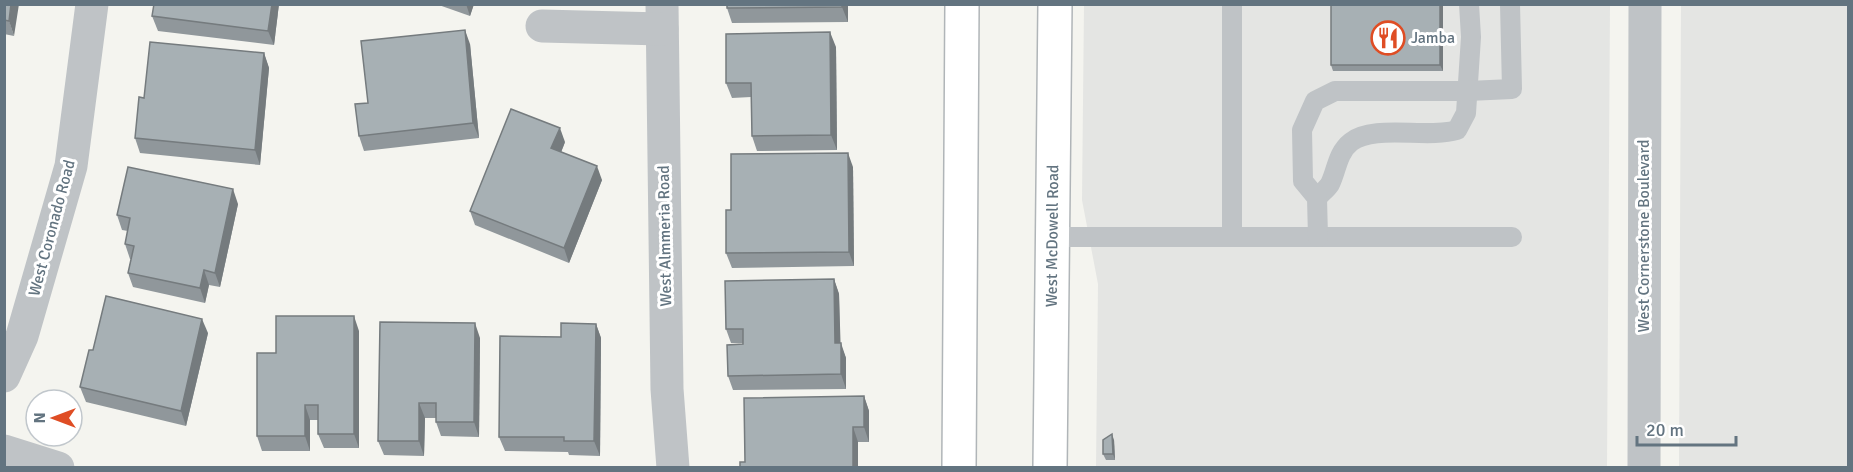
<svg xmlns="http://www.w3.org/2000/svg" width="1853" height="472" font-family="Signika,sans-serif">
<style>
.built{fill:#e4e5e3}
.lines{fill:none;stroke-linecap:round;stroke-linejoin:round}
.primary-casing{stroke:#b0b5b8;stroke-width:36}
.service{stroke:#bfc3c6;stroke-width:20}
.minor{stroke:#bfc3c6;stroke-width:33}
.tertiary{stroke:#bfc3c6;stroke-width:33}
.primary{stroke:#fff;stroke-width:33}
.wall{fill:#90979b}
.shaded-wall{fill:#757b7e}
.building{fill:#a7b0b4;stroke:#757b7e;stroke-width:1.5}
.labels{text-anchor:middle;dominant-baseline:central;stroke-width:6;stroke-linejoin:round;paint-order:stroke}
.poi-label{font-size:16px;fill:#637480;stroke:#fff;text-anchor:start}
.street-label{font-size:16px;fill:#637480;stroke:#fff}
</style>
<rect width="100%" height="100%" fill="#f4f4ef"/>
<!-- built -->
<g class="built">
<polygon points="1084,5 1610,5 1607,467 1096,467 1098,284 1082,200"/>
<polygon points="1681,5 1848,5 1848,467 1679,467"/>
</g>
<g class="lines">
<!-- primary casing -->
<g class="primary-casing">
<g id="primary">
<polyline points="959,468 962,4"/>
<path id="s1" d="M 1050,468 L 1055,4"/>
</g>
</g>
<!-- service -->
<g class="service">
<polyline points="1232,4 1232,237"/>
<path d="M 1317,198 C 1321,193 1327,189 1330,184 C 1337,170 1337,153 1351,142 C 1374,124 1426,139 1457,130 L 1466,113 L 1471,37 L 1469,4"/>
<polyline points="1053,237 1512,237"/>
<polyline points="1318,237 1317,198 1303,181 1302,130 1315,101 1335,91 1468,91 1512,89 1510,4"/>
</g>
<!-- minor -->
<g class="minor">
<polyline points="662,4 667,389 673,468"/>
<polyline points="542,26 662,29"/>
<polyline points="4,376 22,336 71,166 92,4"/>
<polyline points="4,451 58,468"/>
</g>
<!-- tertiary -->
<polyline class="tertiary" points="1644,468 1645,4"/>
<!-- primary -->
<use href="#primary" class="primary"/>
</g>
<!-- wall -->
<g class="wall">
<polygon points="4,4 14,36 4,34"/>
<polygon points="279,4 274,45 158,31 152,16"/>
<polygon points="436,4 474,4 470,16"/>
<polygon points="848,4 848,22 732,23 727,8"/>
<polygon points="1443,4 1443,71 1333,71 1331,65"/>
<polygon points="470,44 479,138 364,151 359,136 368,103"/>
<polygon points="836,47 837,150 757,151 752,136 751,97 732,98 726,83"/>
<polygon points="264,53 269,68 260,165 140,153 135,138 144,98"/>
<polygon points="565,142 561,152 602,180 569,263 475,225 470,211"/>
<polygon points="853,167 854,266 732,268 726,253"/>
<polygon points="238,204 220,287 209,285 205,303 133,287 128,273 131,259 130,259 125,244 128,231 122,230 117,215"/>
<polygon points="834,279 839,294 840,343 846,358 846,389 733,390 728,376 743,343 731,343 726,329"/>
<polygon points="596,324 601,338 600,456 569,455 568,452 505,451 499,437 561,337"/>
<polygon points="359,331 359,448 324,448 318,434 318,420 310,420 310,451 262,451 257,436 276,353"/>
<polygon points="208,333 186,426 86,402 80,387 93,350"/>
<polygon points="480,338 479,437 441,436 436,422 436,418 425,418 424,456 384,455 378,441"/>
<polygon points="864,396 869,411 869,442 858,442 858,468 740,468 745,462"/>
<polygon points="1114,440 1115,460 1106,460 1103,454"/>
</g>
<!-- shaded-wall -->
<g class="shaded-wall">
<polygon points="11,4 19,4 14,36 9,21"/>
<polygon points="272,4 279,4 274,45 268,31"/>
<polygon points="466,4 474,4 470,16"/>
<polygon points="842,4 848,4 848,22 842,7"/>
<polygon points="1440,4 1443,4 1443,71 1440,65"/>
<polygon points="465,30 470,44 479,138 473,123"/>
<polygon points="830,32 836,47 837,150 831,135"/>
<polygon points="264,53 269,68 260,165 255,150"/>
<polygon points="4,108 6,113 4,124"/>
<polygon points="560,128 565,142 557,163 551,148"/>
<polygon points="848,153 853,167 854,266 849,252"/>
<polygon points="597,166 602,180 569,263 564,248"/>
<polygon points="233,189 238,204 220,287 215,273"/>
<polygon points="204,270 209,285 205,303 200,288"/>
<polygon points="834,279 839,294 841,358 835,343"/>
<polygon points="354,316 359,331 359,448 354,434"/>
<polygon points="202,319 208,333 186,426 181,411"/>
<polygon points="475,323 480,338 479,437 474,422"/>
<polygon points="596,324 601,338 600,456 594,441"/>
<polygon points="841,343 846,358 846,389 841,374"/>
<polygon points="864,396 869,411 869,442 864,427"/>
<polygon points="419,403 425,418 424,456 419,441"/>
<polygon points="305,405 310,420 310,451 305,436"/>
<polygon points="853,427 858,442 858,468 853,468"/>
<polygon points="1112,434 1114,440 1115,460 1113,454"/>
</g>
<!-- building -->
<g class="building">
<polygon points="4,4 11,4 9,21 4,20"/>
<polygon points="154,4 272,4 268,31 152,16"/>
<polygon points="727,4 842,4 842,7 727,8"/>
<rect x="1331" y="4" width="109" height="61"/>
<polygon points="465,30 473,123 359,136 355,104 368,103 361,41"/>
<polygon points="830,32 831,135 752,136 751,83 726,83 726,34"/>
<polygon points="150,42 264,53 255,150 135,138 139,97 144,98"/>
<polygon points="511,109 560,128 551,148 597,166 564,248 470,211"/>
<polygon points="848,153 849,252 726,253 726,210 731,210 731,154"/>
<polygon points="128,167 233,189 215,273 204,270 200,288 128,273 134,246 125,244 130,218 117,215"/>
<polygon points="834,279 835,343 841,343 841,374 728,376 727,345 743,344 743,329 726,329 725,281"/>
<polygon points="106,296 202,319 181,411 80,387 89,350 93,350"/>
<polygon points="276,316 354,316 354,434 318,434 318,405 305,405 305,436 257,436 257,353 276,353"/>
<polygon points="380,322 475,323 474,422 436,422 436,403 419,403 419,441 378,441"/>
<polygon points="561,323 596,324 594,441 564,441 564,437 499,437 500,336 561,337"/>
<polygon points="864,396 864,427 853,427 853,468 740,468 740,462 745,462 744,398"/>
<polygon points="1112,434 1113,454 1103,454 1103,440"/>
</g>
<!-- icons -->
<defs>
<g id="restaurant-ring" transform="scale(1.725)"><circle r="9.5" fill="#fff" stroke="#df4d24" stroke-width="1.5"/><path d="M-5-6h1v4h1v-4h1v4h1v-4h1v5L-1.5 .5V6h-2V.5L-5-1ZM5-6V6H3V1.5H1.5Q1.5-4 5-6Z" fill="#df4d24"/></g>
</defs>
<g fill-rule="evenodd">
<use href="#restaurant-ring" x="1388" y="38"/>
</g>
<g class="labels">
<!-- poi labels -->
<g class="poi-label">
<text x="1411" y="38">Jamba</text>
</g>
<!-- street labels -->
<g class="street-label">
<text transform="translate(52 228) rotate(-75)">West Coronado Road</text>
<text transform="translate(665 236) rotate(-91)">West Almmeria Road</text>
<text stroke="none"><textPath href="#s1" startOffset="232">West McDowell Road</textPath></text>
<text transform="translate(1644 236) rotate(-90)">West Cornerstone Boulevard</text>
</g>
</g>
<!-- border -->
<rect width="1853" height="472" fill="none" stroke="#637480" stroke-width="12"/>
<!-- north arrow -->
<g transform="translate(54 418) rotate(270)"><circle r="28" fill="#ffffff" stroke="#c1c7cc" stroke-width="1.5"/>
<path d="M0-4.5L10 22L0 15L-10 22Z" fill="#df4d24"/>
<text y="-9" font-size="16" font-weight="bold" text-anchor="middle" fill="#637480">N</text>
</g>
<!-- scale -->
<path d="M1637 436v9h99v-9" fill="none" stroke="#637480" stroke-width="3"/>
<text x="1646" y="436" font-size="18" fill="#637480" stroke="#ffffff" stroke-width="4.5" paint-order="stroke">20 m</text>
</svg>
